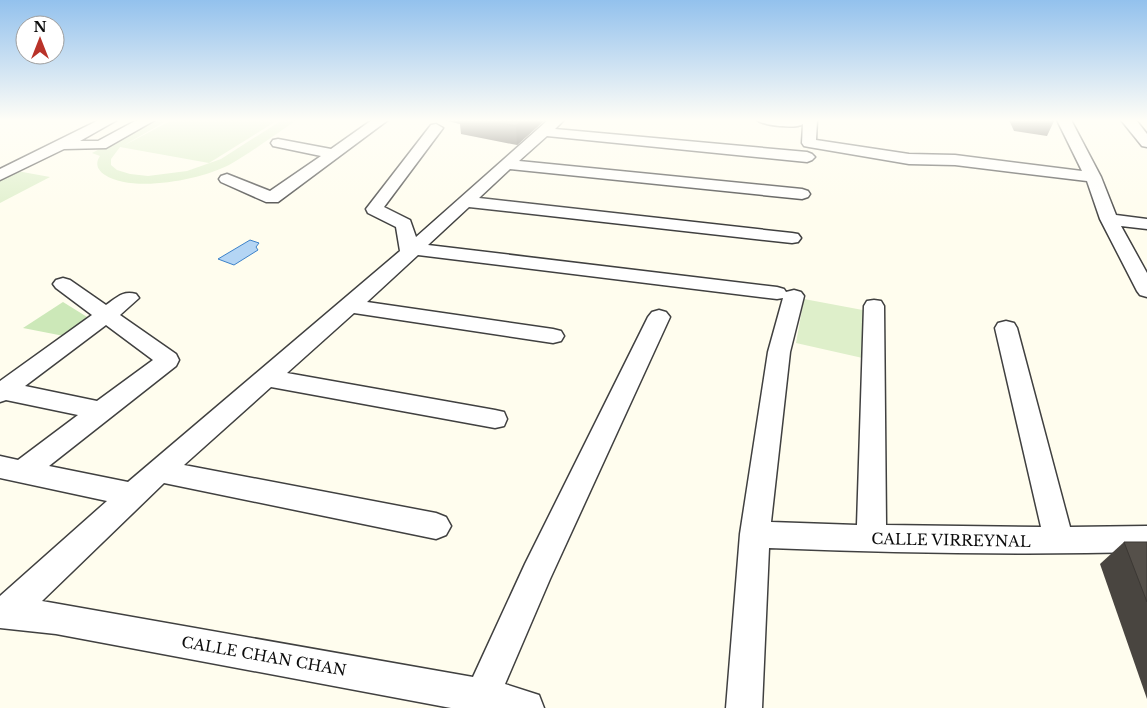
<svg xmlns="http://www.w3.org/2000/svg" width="1147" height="708" font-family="'Libre Baskerville',serif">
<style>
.green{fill:#cce8b8}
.pitch{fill:#deefca}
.water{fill:#b4d5f4;stroke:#3d82c9}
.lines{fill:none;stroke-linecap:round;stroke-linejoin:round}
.minor-casing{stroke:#404040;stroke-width:3}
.minor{fill:#fff;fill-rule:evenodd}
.wall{fill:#494540}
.shaded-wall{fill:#3c3834}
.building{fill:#55504a;stroke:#3c3834}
.labels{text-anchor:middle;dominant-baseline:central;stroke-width:5;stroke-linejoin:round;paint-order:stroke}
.near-street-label{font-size:15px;fill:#0d0d0d;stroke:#fff}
</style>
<rect width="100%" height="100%" fill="#fffdee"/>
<!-- green -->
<polygon class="green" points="63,302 92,320 69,337 23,328"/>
<!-- pitch -->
<g class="pitch">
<path d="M 156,120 L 168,120 L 121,147 L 172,120 L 278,120 L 209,163 L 120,147 L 111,159 L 111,165 L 117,170 L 130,174 L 148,176 L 187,171 L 221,159 L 282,120 L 297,120 C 274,135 252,152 229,165 C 200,180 133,193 105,175 C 97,170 95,163 100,156 L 92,153 Z"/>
<polygon points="17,171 50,177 0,203 0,179"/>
<polygon points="804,299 868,311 867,359 796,343"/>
</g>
<!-- water -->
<polygon class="water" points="250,240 259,243 256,247 258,250 234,265 218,259"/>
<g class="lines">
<!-- minor casing -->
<g class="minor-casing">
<g id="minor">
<polygon points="99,120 117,120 80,141 98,141 137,120 155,120 106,148 64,149 0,180 0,169"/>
<polygon points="372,120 388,120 278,202 266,202 221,182 219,179 221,176 227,174 270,191 321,156 273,146 271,143 273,140 278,139 331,149"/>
<path d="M 548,120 L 564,120 L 555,129 L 807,152 L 812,154 L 815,157 L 812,160 L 807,162 L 547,136 L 519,161 L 802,189 L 808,191 L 810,194 L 808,197 L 802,199 L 510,169 L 479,198 L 792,233 L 798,234 L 801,238 L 798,242 L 792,243 L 469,207 L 428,245 L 777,287 L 784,289 L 786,292 L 794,290 L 801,292 L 804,296 L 790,352 L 771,522 L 857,525 L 864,306 L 867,301 L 874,300 L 881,301 L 884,306 L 886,525 L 1041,527 L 995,328 L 998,323 L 1006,321 L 1014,323 L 1017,328 L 1070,527 L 1147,526 L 1147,552 C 1021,555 895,553 769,548 L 762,708 L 726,708 L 740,534 L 768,352 L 783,298 L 777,299 L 418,255 L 367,302 L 553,329 L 561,331 L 564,336 L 561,341 L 553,343 L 354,313 L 287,373 L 495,410 L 504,412 L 507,419 L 504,426 L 495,428 L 271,387 L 184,465 L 436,513 L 446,517 L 451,526 L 446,535 L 436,539 L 164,483 L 42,601 L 473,677 L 525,564 L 648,317 L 652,312 L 659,310 L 666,312 L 670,317 L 550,579 L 505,684 L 539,695 L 544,708 L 451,708 L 56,634 L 0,628 L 0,596 L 107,501 L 0,478 L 0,456 L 18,460 L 78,415 L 6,400 L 0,402 L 0,381 L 92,315 L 56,288 L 53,284 L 56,280 L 63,278 L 70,280 L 106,305 C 116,298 123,290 136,294 L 139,298 L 120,315 L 176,354 L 179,360 L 176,366 L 49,466 L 128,482 L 400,251 L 396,227 L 368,213 L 366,209 L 431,125 L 436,124 L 443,128 L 384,207 L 410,220 L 416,237 ZM 106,325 L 153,360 L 97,401 L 25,386 Z"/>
<path d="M 757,120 L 817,120 L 816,140 L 909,154 L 955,155 L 1082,171 L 1057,120 L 1071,120 L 1101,177 L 1116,215 L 1147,219 L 1147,229 L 1121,226 L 1147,273 L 1147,297 L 1140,295 L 1137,291 L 1100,219 L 1087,181 L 955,165 L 909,164 L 809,147 L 804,146 L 802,143 L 803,124 C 796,129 764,126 757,120 Z"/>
<polygon points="1121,120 1136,120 1147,134 1147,147 1142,146"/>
</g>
</g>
<!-- minor -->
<use href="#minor" class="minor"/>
</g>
<!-- wall -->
<g class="wall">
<polygon points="443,120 545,120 517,145 461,134 460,124"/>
<polygon points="1009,120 1054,120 1054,121 1047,136 1014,131"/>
<polygon points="1124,542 1147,542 1147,699 1100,564"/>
</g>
<!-- shaded-wall -->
<polygon class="shaded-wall" points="523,120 545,120 517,145 516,126"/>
<!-- building -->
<g class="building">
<polygon points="485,120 523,120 516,126"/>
<polygon points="1124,542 1147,542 1147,602"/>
</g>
<!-- sky -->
<linearGradient id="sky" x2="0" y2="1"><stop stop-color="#93c1ed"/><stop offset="0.55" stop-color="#fffef7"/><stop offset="1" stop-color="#fffef7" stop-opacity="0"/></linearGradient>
<rect width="1147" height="219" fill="url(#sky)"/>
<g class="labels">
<!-- near-street labels -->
<g class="near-street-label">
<text transform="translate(951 540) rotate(1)">CALLE VIRREYNAL</text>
<text transform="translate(264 656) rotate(10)">CALLE CHAN CHAN</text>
</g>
</g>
<!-- north arrow -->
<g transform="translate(40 40)"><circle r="24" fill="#ffffff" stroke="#9e9e9e"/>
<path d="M0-4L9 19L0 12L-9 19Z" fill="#b93229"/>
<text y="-8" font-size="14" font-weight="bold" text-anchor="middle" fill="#0d0d0d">N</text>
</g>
</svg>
